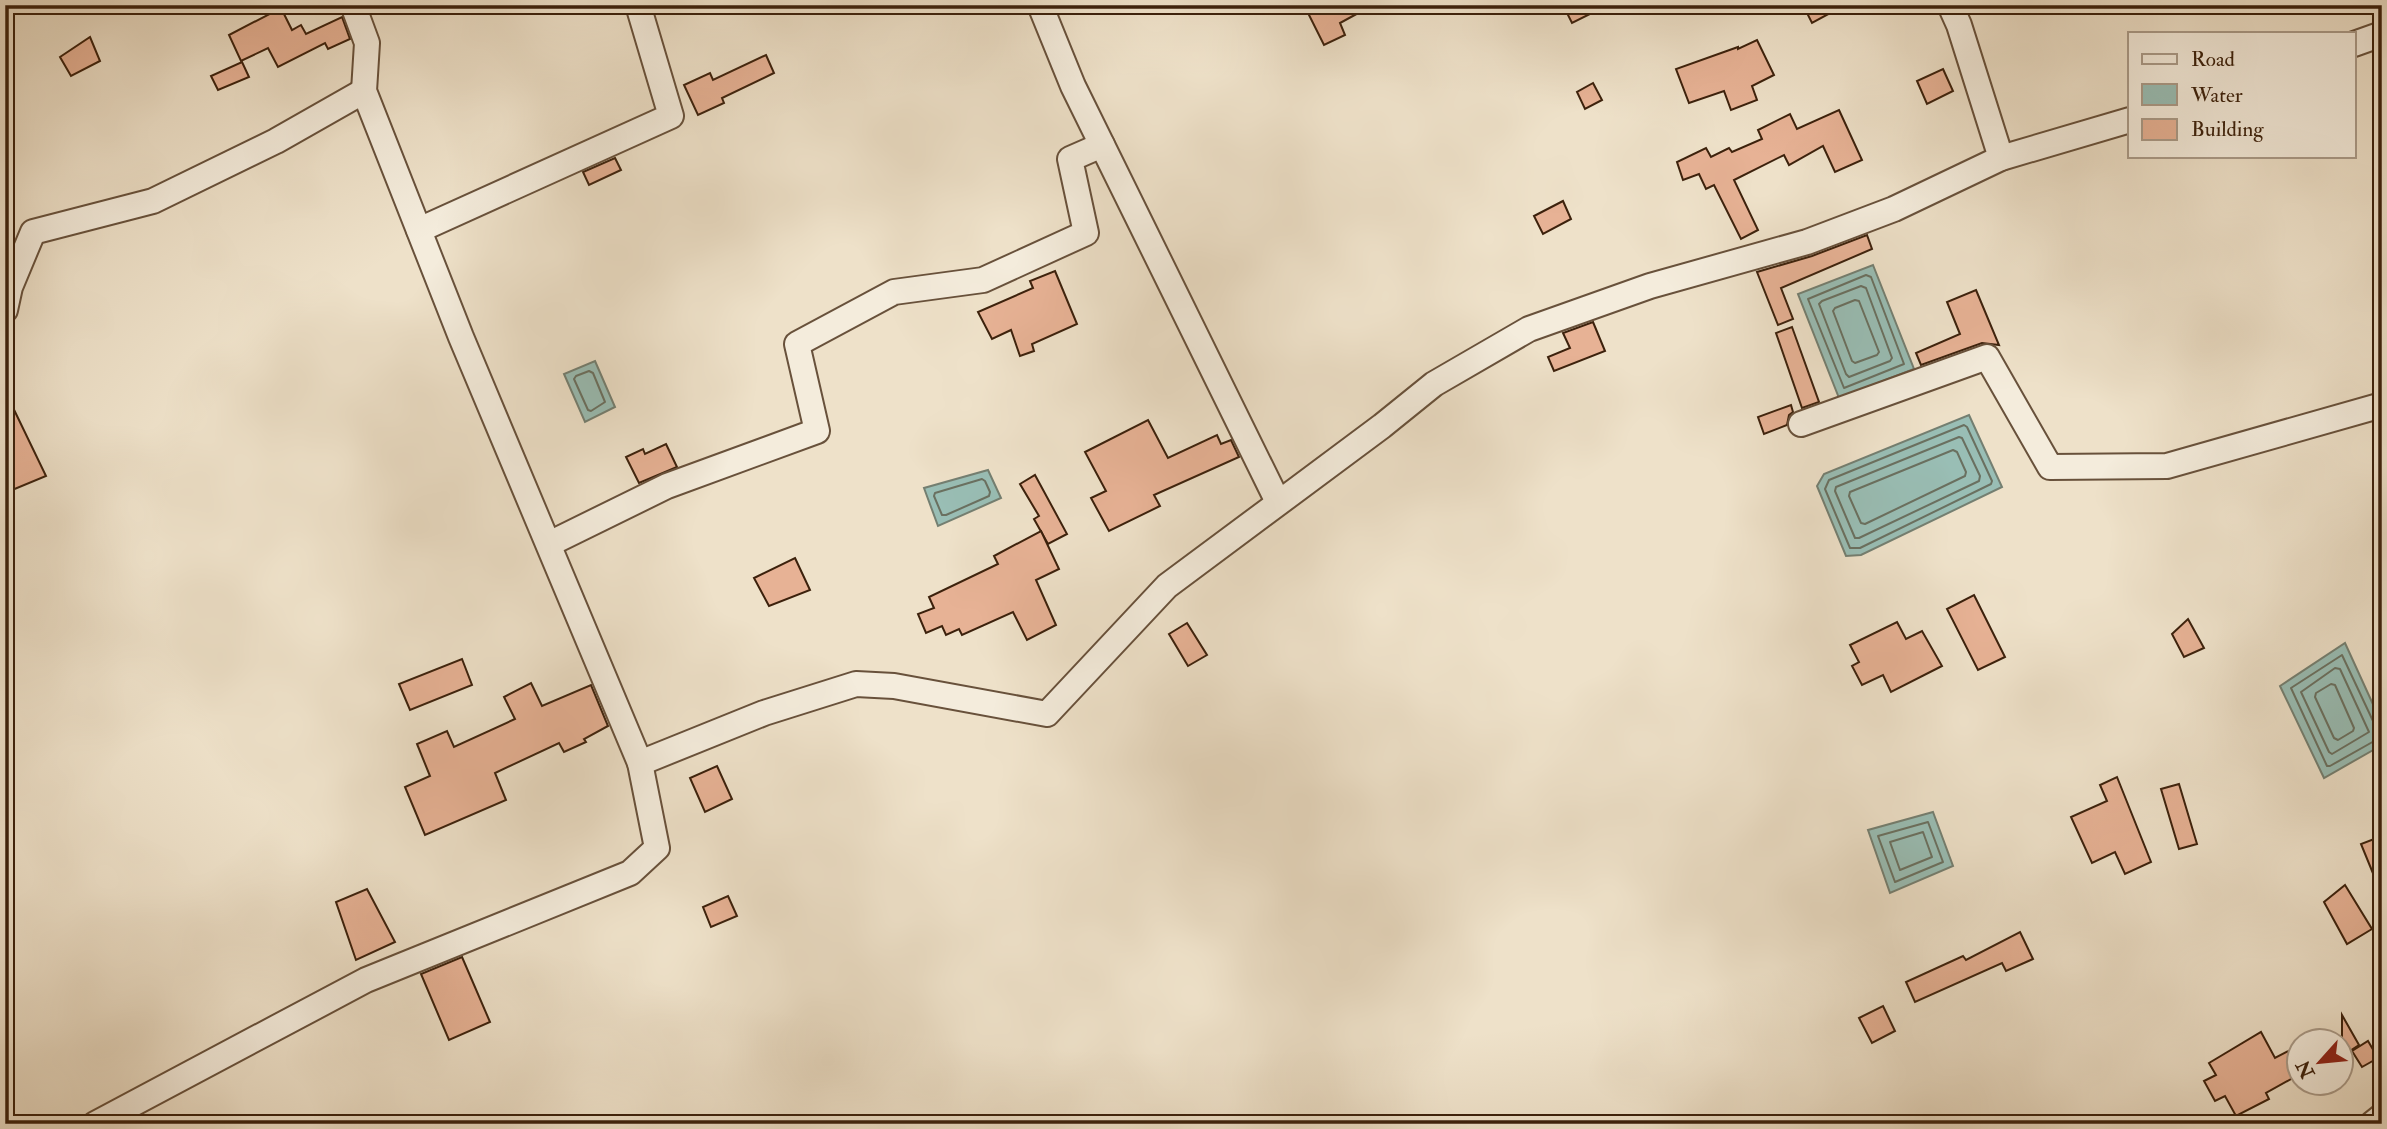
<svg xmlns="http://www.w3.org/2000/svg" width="2387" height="1129" font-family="'IM FELL Double Pica',serif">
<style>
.water{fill:#99beb5;stroke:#747f71;stroke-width:2}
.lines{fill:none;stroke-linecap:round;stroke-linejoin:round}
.shore{stroke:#6a7060;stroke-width:2}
.building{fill:#e7b295;stroke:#3c210c;stroke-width:2}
.minor-casing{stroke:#68513b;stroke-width:28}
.minor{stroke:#f4ecdc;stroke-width:24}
</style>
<rect width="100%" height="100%" fill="#eee1c9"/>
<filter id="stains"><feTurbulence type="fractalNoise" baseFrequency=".00286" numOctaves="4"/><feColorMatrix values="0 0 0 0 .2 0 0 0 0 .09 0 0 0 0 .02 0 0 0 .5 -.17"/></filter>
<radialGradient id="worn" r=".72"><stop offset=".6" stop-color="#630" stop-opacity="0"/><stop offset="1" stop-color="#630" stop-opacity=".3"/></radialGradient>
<!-- water -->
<g class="water">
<polygon points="1873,265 1914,369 1839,398 1798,294"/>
<polygon points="595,361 615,407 585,422 564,374"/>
<polygon points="1969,415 2002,487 1861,555 1846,556 1817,486 1824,474"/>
<polygon points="988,470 1001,498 938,526 924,488"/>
<polygon points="2345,643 2382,724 2382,745 2324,778 2280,686"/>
<polygon points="1933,812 1953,866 1890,893 1868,830"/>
</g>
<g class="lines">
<!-- shore -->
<g class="shore">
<polygon points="1866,275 1871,277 1904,364 1844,388 1808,299"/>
<polygon points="1861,286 1866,288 1892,358 1890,361 1849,377 1846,374 1819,304 1822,301"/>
<polygon points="1855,300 1859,301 1879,352 1877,355 1855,363 1852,361 1833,311 1835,308"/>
<polygon points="589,371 593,373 605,402 591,411 588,410 574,379 576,376"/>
<polygon points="1964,425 1967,427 1992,481 1991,484 1860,548 1850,548 1825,489 1829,480"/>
<polygon points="1959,437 1962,438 1980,476 1979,481 1859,538 1855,538 1835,491 1836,487"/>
<polygon points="1953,450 1957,452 1966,472 1965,476 1865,524 1861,523 1849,496 1850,492"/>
<polygon points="982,479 985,481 990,492 989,496 946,515 942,515 934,496 935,493"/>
<polygon points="2335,668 2340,669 2369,732 2332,754 2329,752 2301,692"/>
<polygon points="2331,684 2335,685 2354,728 2353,731 2338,740 2334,738 2315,697 2316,693"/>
<polyline points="2382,725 2373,721 2342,655 2291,688 2327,766 2330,766 2376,740 2382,739"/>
<polygon points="1928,822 1943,862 1895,882 1878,836"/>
<polygon points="1923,832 1932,857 1900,870 1890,842"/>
</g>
</g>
<!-- building -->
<g class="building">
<polygon points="1304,5 1373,5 1340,23 1345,35 1324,45"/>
<polygon points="1563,5 1608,5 1572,23"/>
<polygon points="1803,5 1845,5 1812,23"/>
<polygon points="281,8 292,30 301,25 306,34 342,17 350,39 328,49 325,43 278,67 268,48 241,61 229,35"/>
<polygon points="90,37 100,61 71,76 60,57"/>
<polygon points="1757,40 1774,75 1752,86 1757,100 1731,110 1724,91 1689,103 1676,69 1738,47 1738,49"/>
<polygon points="766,55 774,73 722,98 724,103 698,115 684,85 710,73 713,80"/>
<polygon points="242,62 249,77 218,90 211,76"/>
<polygon points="1943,69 1953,91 1927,104 1917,81"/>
<polygon points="1593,83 1602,100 1585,109 1577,92"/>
<polygon points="1839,110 1862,160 1835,172 1823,146 1789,165 1784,155 1734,180 1758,230 1741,239 1714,185 1706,189 1699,174 1683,180 1677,162 1706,148 1711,157 1729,148 1732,152 1762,139 1758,130 1790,114 1797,129"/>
<polygon points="615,158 621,170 589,185 583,172"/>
<polygon points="1563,201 1571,219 1543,234 1534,216"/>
<polygon points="1867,235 1872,249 1781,288 1793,319 1778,325 1757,272 1812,256"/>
<polygon points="1055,271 1077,324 1032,344 1034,351 1020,356 1011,330 992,339 978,312 1033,288 1030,281"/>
<polygon points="1976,290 1999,345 1982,343 1921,365 1916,353 1960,334 1947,302"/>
<polygon points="1593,322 1605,351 1554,371 1548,357 1570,348 1563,333"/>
<polygon points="1792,327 1819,402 1802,408 1776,333"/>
<polygon points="5,391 46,476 5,493"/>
<polygon points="1791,405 1793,412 1789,415 1787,425 1764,434 1758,417"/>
<polygon points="1148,420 1168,458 1217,435 1221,444 1231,440 1239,457 1154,495 1160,506 1109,531 1091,498 1106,491 1085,452"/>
<polygon points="666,444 677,467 639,483 626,457 643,449 645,454"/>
<polygon points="1035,475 1067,534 1048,544 1034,519 1039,516 1020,484"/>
<polygon points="1041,531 1059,569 1036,580 1056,625 1027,640 1013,612 962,635 959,629 946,635 942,626 926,633 918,614 934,608 929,597 998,564 994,556"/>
<polygon points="795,558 810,590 769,606 754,578"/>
<polygon points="1974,595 2005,657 1978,670 1947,609"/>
<polygon points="2188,619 2204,648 2184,657 2172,634"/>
<polygon points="1897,622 1906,639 1922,631 1942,666 1891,692 1883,675 1862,685 1852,666 1859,662 1850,645"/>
<polygon points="1187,623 1207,655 1188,666 1169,634"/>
<polygon points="462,659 472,685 410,710 399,684"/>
<polygon points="531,683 542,706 591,685 608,726 584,739 586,742 564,752 559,743 495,773 506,800 425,835 405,787 430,776 417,744 447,731 454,747 515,719 504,697"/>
<polygon points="717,766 732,799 705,812 690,778"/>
<polygon points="2117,777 2151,862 2125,874 2115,852 2092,863 2071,817 2107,801 2100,785"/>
<polygon points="2179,784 2197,844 2179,849 2161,789"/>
<polygon points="2382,836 2382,893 2381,893 2361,844"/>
<polygon points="2345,885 2372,929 2347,944 2324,902"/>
<polygon points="367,889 395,942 356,960 336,902"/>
<polygon points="728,896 737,916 711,927 703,907"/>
<polygon points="2020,932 2033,959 2006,971 2002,963 1915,1002 1906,982 1963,956 1966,960"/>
<polygon points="462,957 490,1022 449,1040 421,974"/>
<polygon points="1883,1006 1895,1031 1872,1043 1859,1018"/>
<polygon points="2342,1015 2359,1045 2342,1056"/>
<polygon points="2261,1032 2275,1058 2300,1045 2300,1074 2266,1093 2269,1099 2236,1116 2225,1096 2215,1101 2204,1081 2216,1075 2209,1063"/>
<polygon points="2368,1041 2378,1058 2362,1067 2352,1051"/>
</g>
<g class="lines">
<!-- minor casing -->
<g class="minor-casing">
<g id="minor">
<polyline points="353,5 367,43 364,91 461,337 640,763"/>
<polyline points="1040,5 1073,86 1278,502"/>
<polyline points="1950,5 1959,25 2001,158"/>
<polyline points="2354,44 2382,34"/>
<polyline points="419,230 671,116 638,5"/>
<polyline points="5,310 10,287 33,232 153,201 276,141 364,91"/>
<polyline points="1801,424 1987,357 2050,467 2167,466 2382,405"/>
<polyline points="549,544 667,486 817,431 797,344 894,292 983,280 1086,233 1070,159 1102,145"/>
<polyline points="95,1124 366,980 630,873 657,848 640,763 764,713 856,684 894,686 1047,714 1167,586 1382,426 1434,384 1529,329 1650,286 1807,242 1894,209 2001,158 2130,120"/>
<polyline points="2372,1124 2382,1116"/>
</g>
</g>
<!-- minor -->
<use href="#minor" class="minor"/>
</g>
<!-- margin -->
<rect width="2387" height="1129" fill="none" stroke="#eee1c9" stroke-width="28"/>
<rect x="7" y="7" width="2373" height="1115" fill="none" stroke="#3c210c" stroke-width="3.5"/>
<rect x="14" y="14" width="2359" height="1101" fill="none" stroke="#3c210c" stroke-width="2"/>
<!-- legend -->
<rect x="2128" y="32" width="228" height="126" fill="#f4ecdc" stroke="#aa9b89" stroke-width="2"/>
<rect x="2142" y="54" width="35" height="10" fill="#f4ecdc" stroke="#aa9b89" stroke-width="2"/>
<text x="2191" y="66" font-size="21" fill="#3c210c">Road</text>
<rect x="2142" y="84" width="35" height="21" fill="#99beb5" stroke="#aa9b89" stroke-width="2"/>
<text x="2191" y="102" font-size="21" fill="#3c210c">Water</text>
<rect x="2142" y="119" width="35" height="21" fill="#e7b295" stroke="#aa9b89" stroke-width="2"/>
<text x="2191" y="136" font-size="21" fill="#3c210c">Building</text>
<!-- north arrow -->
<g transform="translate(2320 1062) rotate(243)"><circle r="33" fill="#f4ecdc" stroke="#aa9b89" stroke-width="2"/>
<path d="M0-5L12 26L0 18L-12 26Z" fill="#8f2418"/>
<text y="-10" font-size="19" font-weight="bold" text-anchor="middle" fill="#3c210c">N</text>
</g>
<rect width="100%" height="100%" filter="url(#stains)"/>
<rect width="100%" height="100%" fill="url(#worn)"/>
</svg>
